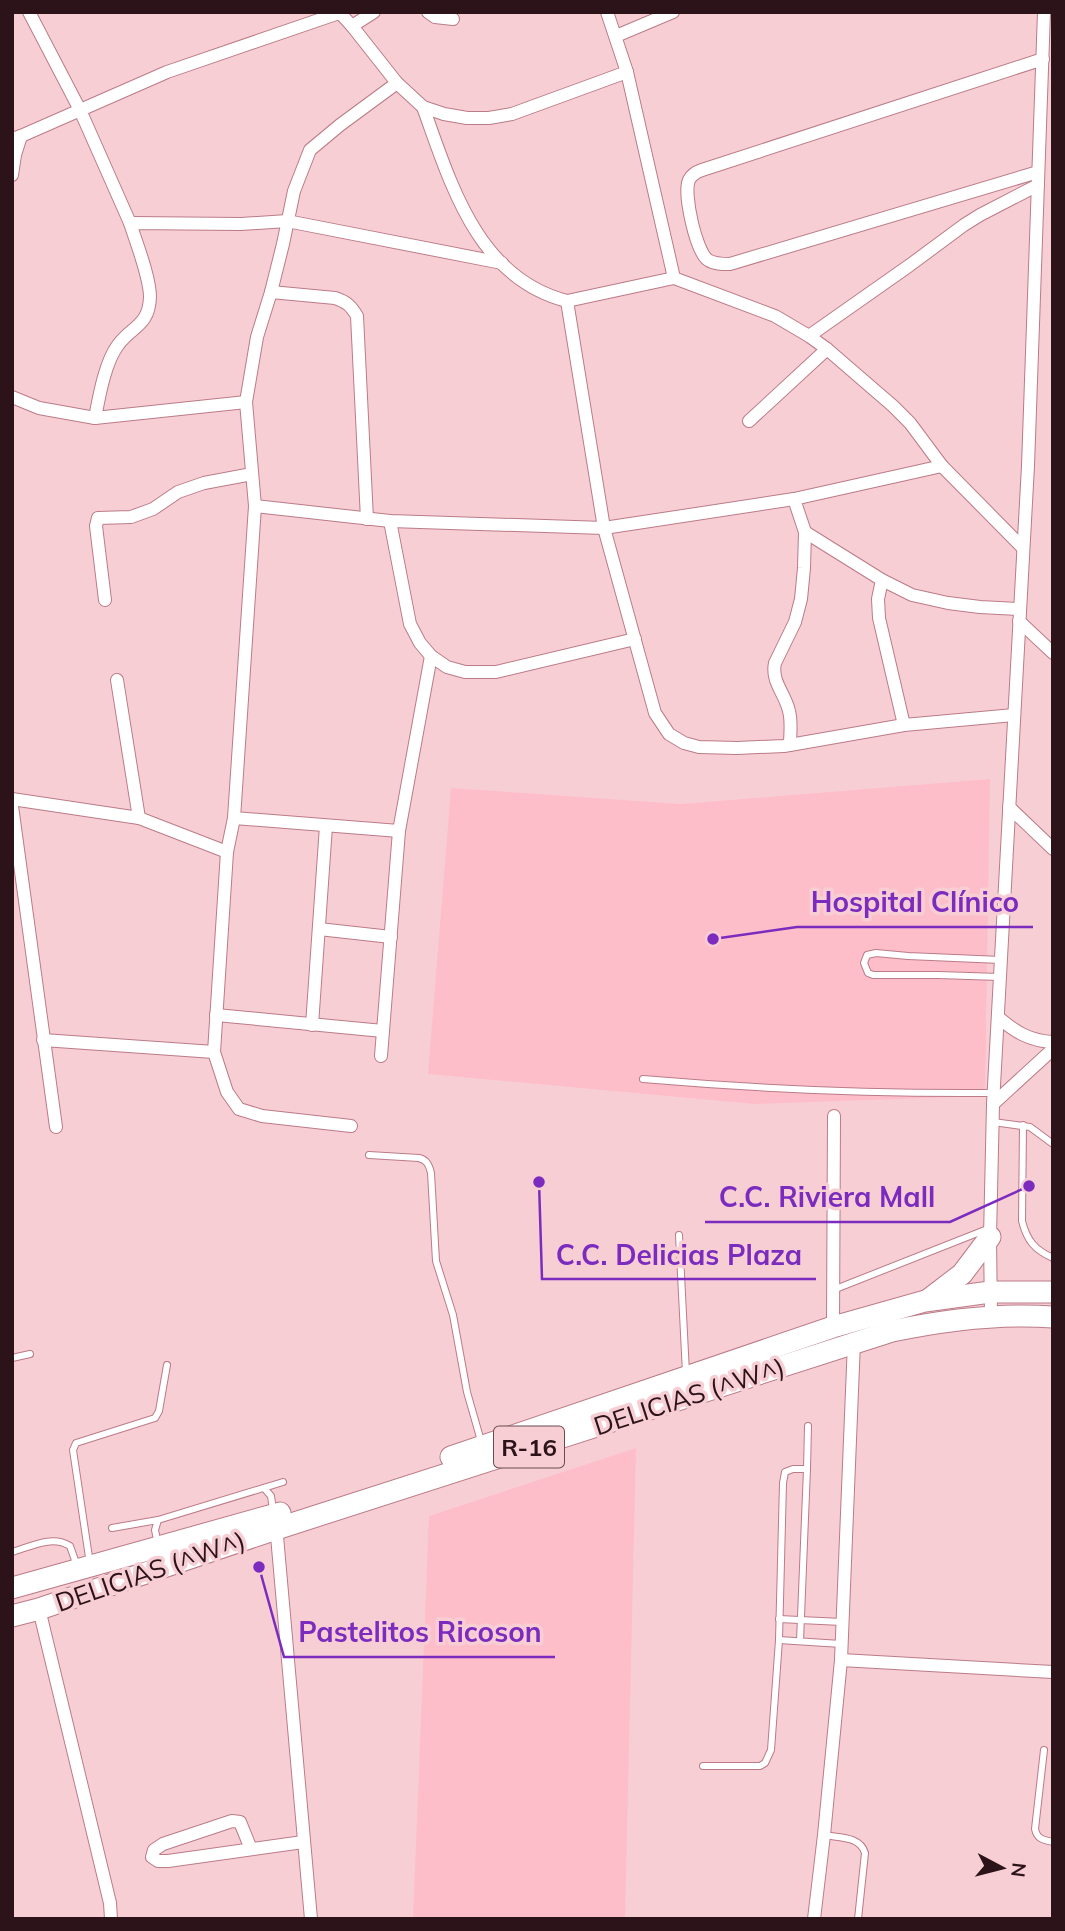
<svg xmlns="http://www.w3.org/2000/svg" width="1065" height="1931" font-family="Mulish,sans-serif">
<style>
.built{fill:#fdbeca}
.lines{fill:none;stroke-linecap:round;stroke-linejoin:round}
.service-casing{stroke:#bb7b88;stroke-width:8}
.minor-casing{stroke:#bb7b88;stroke-width:14}
.primary-casing{stroke:#bb7b88;stroke-width:23}
.service{stroke:#fff;stroke-width:6}
.minor{stroke:#fff;stroke-width:12}
.primary{stroke:#fff;stroke-width:21}
.labels{text-anchor:middle;dominant-baseline:central;stroke-width:7;stroke-linejoin:round;paint-order:stroke}
.shield{fill:#f8ced5;stroke:#694b51;stroke-width:2}
.shield-label{font-size:24px;font-weight:bold;fill:#2c1319}
.street-label{font-size:26px;fill:#2c1319;stroke:#f8ced5}
.leader{fill:none;stroke:#7b2cbf;stroke-width:2.5}
.callout-dot{fill:#7b2cbf;stroke:#f8ced5;stroke-width:2.5}
.callout-label{font-size:28px;text-anchor:middle;font-weight:bold;fill:#7b2cbf;stroke:#f8ced5;stroke-width:7;stroke-linejoin:round;paint-order:stroke}
</style>
<rect width="100%" height="100%" fill="#f8ced5"/>
<!-- built -->
<g class="built">
<polygon points="990,779 985,1096 754,1104 428,1074 451,788 681,804"/>
<polygon points="636,1448 625,1919 413,1919 429,1516"/>
</g>
<g class="lines">
<!-- service casing -->
<g class="service-casing">
<g id="service">
<polyline points="1000,977 938,975 873,975 868,973 864,963 867,955 876,953 908,956 1001,960"/>
<path d="M 643,1079 C 760,1089 876,1094 994,1093"/>
<polyline points="993,1122 1030,1127 1053,1144"/>
<path d="M 1023,1125 L 1022,1221 C 1027,1241 1035,1250 1053,1258"/>
<path d="M 369,1155 L 419,1158 C 427,1160 429,1165 431,1173 L 436,1261 L 453,1315 L 467,1392 L 481,1441"/>
<polyline points="679,1235 686,1373"/>
<polyline points="833,1290 985,1230"/>
<polyline points="12,1358 30,1354"/>
<polyline points="807,1469 808,1426"/>
<polyline points="264,1488 271,1496 273,1510"/>
<polyline points="158,1520 155,1530 158,1545"/>
<polyline points="112,1528 158,1520 283,1482"/>
<path d="M 12,1552 C 32,1546 52,1535 70,1546 L 77,1566"/>
<polyline points="90,1564 73,1450 76,1443 155,1418 159,1411 167,1365"/>
<polyline points="779,1619 842,1622"/>
<polyline points="779,1640 841,1644"/>
<path d="M 1044,1750 L 1035,1829 C 1037,1839 1043,1840 1053,1842"/>
<polyline points="703,1766 760,1766 765,1763 771,1750 779,1640 783,1483 785,1472 793,1469 807,1469 800,1641"/>
<path d="M 824,1835 C 839,1838 860,1836 865,1853 L 858,1919"/>
</g>
</g>
<!-- minor casing -->
<g class="minor-casing">
<g id="minor">
<polyline points="29,12 80,110 130,223"/>
<polyline points="339,12 352,26 397,83 423,107 444,114 467,118 489,118 512,114 627,72"/>
<polyline points="428,12 435,17 453,19"/>
<polyline points="607,12 627,72 674,278 775,316 809,336 827,349 893,406 910,423 942,466 1023,548"/>
<polyline points="352,26 374,12"/>
<polyline points="616,36 673,12"/>
<path d="M 423,107 C 451,184 477,278 567,301 L 674,278"/>
<polyline points="12,139 21,136 167,72 339,13"/>
<path d="M 1038,172 L 730,264 C 722,264 714,264 708,260 C 696,252 683,193 689,180 C 692,174 696,172 702,170 L 1043,59"/>
<polyline points="12,175 15,155 21,136"/>
<path d="M 271,292 L 335,298 C 347,302 351,306 357,316 L 367,519"/>
<polyline points="567,301 604,528 655,713 669,734 684,743 699,747 737,748 784,746 904,725 1014,715"/>
<polyline points="809,336 910,265 964,225 980,215 1038,185"/>
<polyline points="12,397 39,408 95,418 246,402"/>
<path d="M 95,418 C 99,397 105,362 118,345 C 132,326 149,326 150,297 C 150,277 136,242 130,223 L 241,224 L 287,221 L 502,263"/>
<polyline points="749,421 827,349"/>
<polyline points="255,506 390,521 604,528 794,499 942,466"/>
<polyline points="390,521 410,624 420,643 431,656 447,667 465,672 496,672 635,639"/>
<polyline points="805,532 882,580 912,595 948,603 980,607 1020,609"/>
<polyline points="882,580 878,599 879,618 904,725"/>
<polyline points="105,600 96,526 98,518 131,517 153,509 178,492 204,483 252,474"/>
<polyline points="1019,621 1053,653"/>
<polyline points="117,680 139,818"/>
<path d="M 790,745 C 790,734 792,722 789,711 C 785,693 771,682 775,663 L 795,622 L 801,599 L 804,568 L 805,532 L 794,499"/>
<polyline points="12,799 139,818 227,852"/>
<polyline points="12,806 56,1127"/>
<polyline points="1009,807 1053,849"/>
<polyline points="234,818 399,831"/>
<polyline points="319,929 391,937"/>
<polyline points="216,1015 383,1031"/>
<path d="M 998,1017 C 1015,1032 1030,1041 1053,1042"/>
<polyline points="312,1025 326,826"/>
<polyline points="43,1040 214,1052"/>
<polyline points="381,1056 399,831 431,656"/>
<polyline points="993,1104 1053,1049"/>
<polyline points="351,1126 262,1116 239,1109 227,1092 214,1052 227,852 234,818 255,506 246,402 257,337 271,292 283,244 294,191 310,150 340,125 397,83"/>
<polyline points="991,1316 990,1237 993,1104 1028,466 1044,12"/>
<polyline points="833,1327 834,1116"/>
<polyline points="276,1525 311,1919"/>
<polyline points="39,1609 110,1903 111,1919"/>
<polyline points="841,1660 1053,1672"/>
<polyline points="251,1849 240,1822 232,1821 163,1844 154,1850 152,1857 158,1861 168,1861 303,1842"/>
<polyline points="814,1919 824,1835 841,1660 854,1342"/>
</g>
</g>
<!-- primary casing -->
<g class="primary-casing">
<g id="primary">
<polyline points="928,1300 962,1274 990,1237"/>
<polyline points="451,1457 833,1327 925,1301 990,1292 1053,1292"/>
<polyline points="12,1588 280,1513"/>
<path d="M 12,1616 L 39,1609 L 276,1529 L 892,1331 C 945,1320 999,1313 1053,1317"/>
</g>
</g>
<!-- service -->
<use href="#service" class="service"/>
<!-- minor -->
<use href="#minor" class="minor"/>
<!-- primary -->
<use href="#primary" class="primary"/>
</g>
<g class="labels">
<!-- shield labels -->
<rect class="shield" x="494" y="1426.5" width="70" height="41" rx="5"/>
<g class="shield-label">
<text x="529" y="1447">R-16</text>
</g>
<!-- street labels -->
<g class="street-label">
<text transform="translate(689 1396) rotate(-18)">DELICIAS (^W^)</text>
<text transform="translate(150 1571) rotate(-19)">DELICIAS (^W^)</text>
</g>
</g>
<!-- callouts -->
<path class="leader" d="M713 939L797 927H1033M1029 1186L950 1222H705M539 1182L542 1279H816M259 1567L284 1657H555"/>
<g class="callout-dot">
<circle cx="713" cy="939" r="7"/>
<circle cx="1029" cy="1186" r="7"/>
<circle cx="539" cy="1182" r="7"/>
<circle cx="259" cy="1567" r="7"/>
</g>
<g class="callout-label">
<text x="915" y="912">Hospital Clínico</text>
<text x="827" y="1207">C.C. Riviera Mall</text>
<text x="679" y="1265">C.C. Delicias Plaza</text>
<text x="420" y="1642">Pastelitos Ricoson</text>
</g>
<!-- border -->
<rect width="1065" height="1931" fill="none" stroke="#2c1319" stroke-width="28"/>
<!-- north arrow -->
<g transform="translate(1002 1868) rotate(97)" stroke="#f8ced5" stroke-width="5" paint-order="stroke">
<path d="M0-5L12 26L0 18L-12 26Z" fill="#2c1319"/>
<text y="-10" font-size="19" font-weight="bold" text-anchor="middle" fill="#2c1319">N</text>
</g>
</svg>
